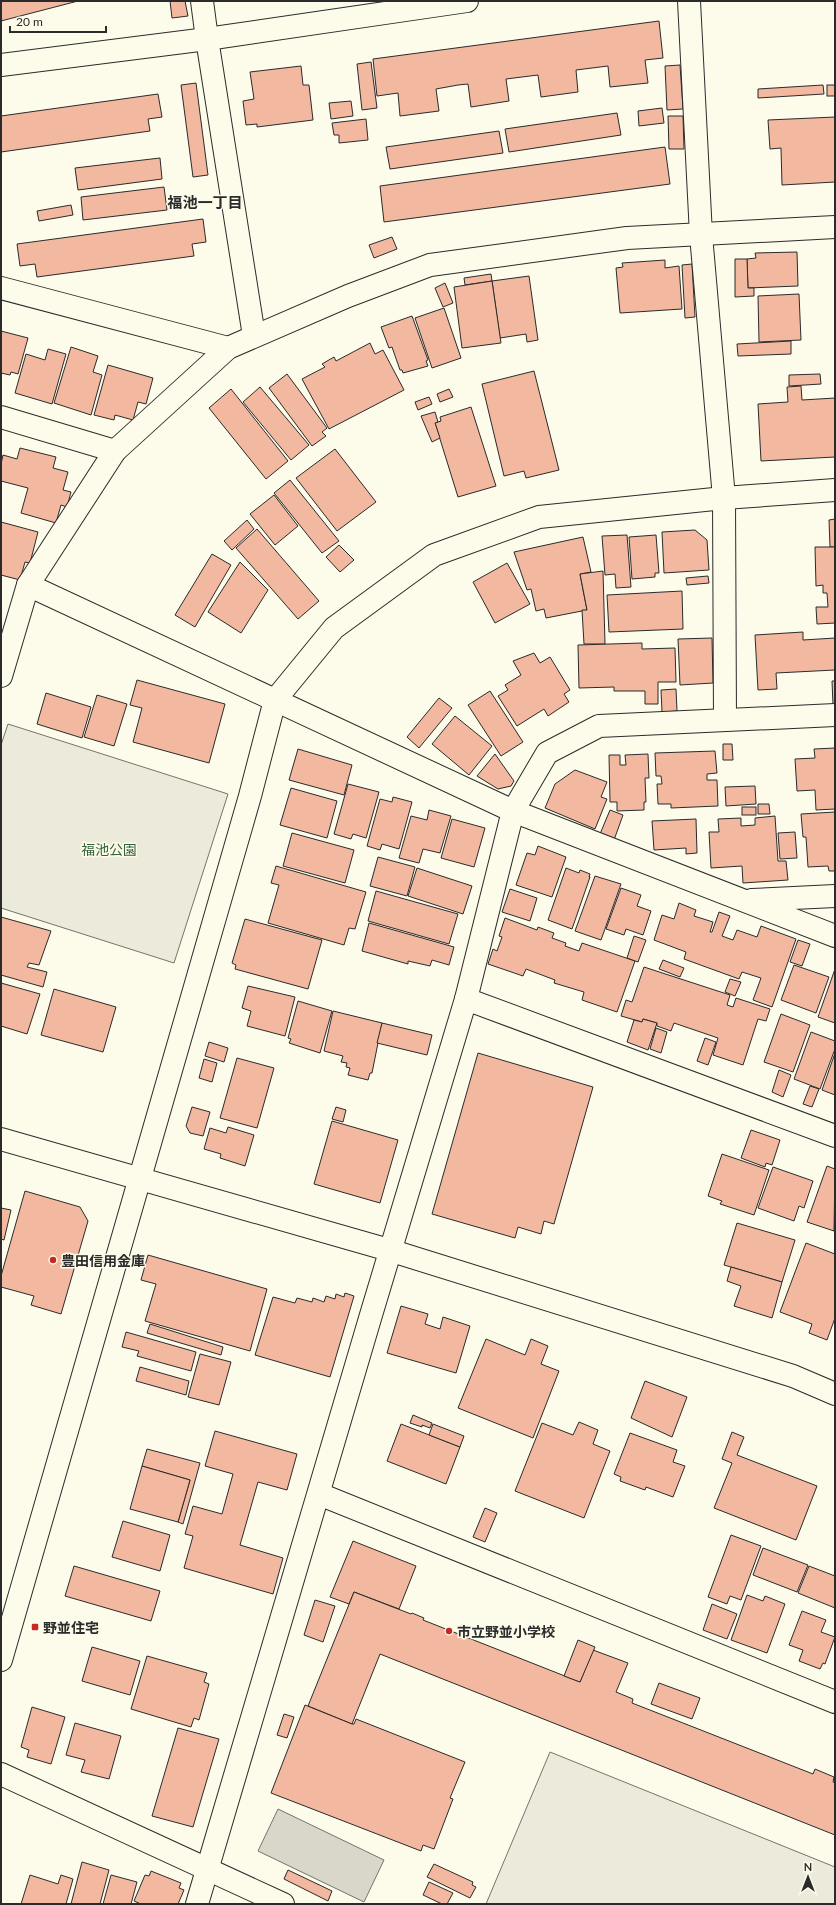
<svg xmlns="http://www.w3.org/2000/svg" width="836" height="1905" font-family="Lato,'Noto Sans JP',sans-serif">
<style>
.green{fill:#ecebdb;stroke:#74746e}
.water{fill:#d8d7c9;stroke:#74746e}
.building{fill:#f2b8a0;stroke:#2b2b2b}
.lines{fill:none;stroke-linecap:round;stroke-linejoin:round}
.minor-casing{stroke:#2b2b2b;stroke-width:24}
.minor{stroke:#fdfbea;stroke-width:22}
.poi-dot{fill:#c62828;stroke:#fdfbea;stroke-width:1.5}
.labels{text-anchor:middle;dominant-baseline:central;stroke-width:3;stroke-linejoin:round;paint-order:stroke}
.park-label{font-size:14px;fill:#34623c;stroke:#fdfbea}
.poi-label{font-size:14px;font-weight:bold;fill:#2b2b2b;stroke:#fdfbea;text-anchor:start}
.neighbourhood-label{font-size:15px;font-weight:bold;fill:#2b2b2b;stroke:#fdfbea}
</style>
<rect width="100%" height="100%" fill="#fdfbea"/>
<!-- green -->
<g class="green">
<polygon points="8,724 228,794 174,963 1,908 1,745"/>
<polygon points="550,1752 835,1867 835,1904 486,1904"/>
</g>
<!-- water -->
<polygon class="water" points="278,1809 384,1860 364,1902 258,1851"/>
<!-- building -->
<g class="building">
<polygon points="1,1 78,1 1,21"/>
<polygon points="170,1 185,1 188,16 172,18"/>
<polygon points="659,21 663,58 645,60 648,83 610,87 608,66 576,70 578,92 541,97 538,75 506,79 509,101 471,107 468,84 458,85 436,89 439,111 400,116 398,93 377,96 373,59"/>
<polygon points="371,62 377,108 362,110 357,64"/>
<polygon points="680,65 683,109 667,110 665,66"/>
<polygon points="301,66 303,85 309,85 313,120 257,127 257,124 246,125 243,101 254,99 250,72"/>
<polygon points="196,83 208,175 193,177 181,85"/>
<polygon points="823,85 824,94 758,98 758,89"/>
<rect x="827" y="85" width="8" height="11"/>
<polygon points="158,94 162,117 148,119 150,131 1,152 1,116"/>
<polygon points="351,101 353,116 331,119 329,103"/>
<polygon points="662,108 664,123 639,126 638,111"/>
<polygon points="617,113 621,135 509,152 505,129"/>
<polygon points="668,116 683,116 684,149 669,149"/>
<polygon points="835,117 835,182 782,185 781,148 770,149 768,120"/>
<polygon points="366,119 368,140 339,143 339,135 334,135 332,123"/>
<polygon points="499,131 503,153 390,169 386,147"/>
<polygon points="665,147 670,184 384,222 380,186"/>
<polygon points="160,158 162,179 78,190 75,168"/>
<polygon points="164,187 167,210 83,220 81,197"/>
<polygon points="71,205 73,215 39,221 37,211"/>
<polygon points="203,219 206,242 192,244 194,256 37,277 35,264 20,266 17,244"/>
<polygon points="392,237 397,249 374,258 369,245"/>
<polygon points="797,252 798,286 748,288 747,259 756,258 755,253"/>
<polygon points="735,259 747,259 748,288 754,288 754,296 735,297"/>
<polygon points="665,260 665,268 679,266 682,309 620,313 616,268 623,267 622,263"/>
<polygon points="692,264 695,317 685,318 682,265"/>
<polygon points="491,274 492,281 465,285 464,278"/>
<polygon points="529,276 538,340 527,342 526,334 500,338 492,281"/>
<polygon points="492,281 501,343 462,348 454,287"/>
<polygon points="445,283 453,303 443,307 435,288"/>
<polygon points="799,294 801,340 759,342 758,296"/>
<polygon points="444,308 461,358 432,368 415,318"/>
<polygon points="412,316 428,360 426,361 428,366 403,373 402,370 400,370 392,347 389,348 381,327"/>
<polygon points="1,331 28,338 18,374 11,372 10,375 1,373"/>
<polygon points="791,341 791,354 738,356 737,344"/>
<polygon points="370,343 375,354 383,350 404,390 329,429 302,379 325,367 322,364 334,357 336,361"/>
<polygon points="71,347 98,356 93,372 102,375 91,415 54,403"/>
<polygon points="48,349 66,354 52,404 15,393 26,354 45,360"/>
<polygon points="108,365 153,378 146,404 138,402 133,420 115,415 114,420 94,415"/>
<polygon points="534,371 559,470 526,478 524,471 504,476 482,384"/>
<polygon points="287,374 327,428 322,432 326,436 312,446 269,388"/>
<polygon points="820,374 821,384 789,386 789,375"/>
<polygon points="801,386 802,400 835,398 835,457 761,461 758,404 788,402 787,387"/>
<polygon points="260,387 309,445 291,460 243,402"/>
<polygon points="231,389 288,461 266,479 209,408"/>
<polygon points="449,389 453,397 440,402 437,394"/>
<polygon points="429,397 432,404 418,410 415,402"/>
<polygon points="471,407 496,486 458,497 435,423 441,421 440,417"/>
<polygon points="435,412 438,422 435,423 440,438 432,442 421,416"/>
<polygon points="20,448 56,457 53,468 68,472 63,490 71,492 67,507 61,505 56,523 21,513 28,488 1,481 1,464 3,455 17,459"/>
<polygon points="335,449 376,502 337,531 296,478"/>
<polygon points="290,480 339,541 322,553 274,493"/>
<polygon points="274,495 298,526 275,545 250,514"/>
<polygon points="835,519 835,547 830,547 829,520"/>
<polygon points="247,520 254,529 232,550 224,541"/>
<polygon points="1,522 38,532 30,563 25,562 20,580 1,575"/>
<polygon points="257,529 319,601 298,619 236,548"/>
<polygon points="695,530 707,540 709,570 664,573 662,532"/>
<polygon points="627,535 631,587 616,588 615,574 605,575 602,536"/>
<polygon points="656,535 659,573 655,573 655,577 632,579 629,537"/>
<polygon points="583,537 591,572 580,574 587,610 546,618 544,609 536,611 531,589 527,590 514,552"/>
<polygon points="339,545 354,560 340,572 326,557"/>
<polygon points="815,547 835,547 835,623 817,624 816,607 828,607 827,593 823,593 823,585 816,586"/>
<polygon points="212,554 231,565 195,627 175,615"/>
<polygon points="240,562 268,590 241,633 208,612"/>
<polygon points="507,563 530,604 495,623 473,582"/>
<polygon points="603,571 605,644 584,644 582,610 587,610 580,574"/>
<polygon points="708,576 709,583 687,585 686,578"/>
<polygon points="682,591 683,629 609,632 607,595"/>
<polygon points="803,632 803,640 835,638 835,670 776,673 777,689 758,690 755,635"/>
<polygon points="712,638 713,683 680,685 678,639"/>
<polygon points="642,643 642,649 675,648 676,682 658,682 658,704 645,704 645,691 614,691 614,687 579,688 578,645"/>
<polygon points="534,653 540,663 550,657 570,690 564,694 569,702 548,716 544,709 517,726 498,696 508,690 505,685 521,675 513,661"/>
<polygon points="137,680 225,704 209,763 133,742 142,708 130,705"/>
<polygon points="832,681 835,681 835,705 833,705"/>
<polygon points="676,689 677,711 662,712 661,690"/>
<polygon points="490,691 523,742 501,756 468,705"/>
<polygon points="46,693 91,707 82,738 37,724"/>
<polygon points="97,695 127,704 114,746 84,737"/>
<polygon points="439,698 452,708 419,748 407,737"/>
<polygon points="455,716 492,746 469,775 432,744"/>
<polygon points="723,744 732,744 733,760 723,760"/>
<polygon points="835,748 835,809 816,810 815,790 797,791 795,759 815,758 814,749"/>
<polygon points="298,749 352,765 344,795 289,780"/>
<polygon points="715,751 717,773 707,774 707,780 717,780 718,806 671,808 671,804 658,804 657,784 662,784 661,776 656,776 655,753"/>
<polygon points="495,754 514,781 511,786 498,789 477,776"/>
<polygon points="648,754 649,778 645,778 646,802 644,802 644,810 617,811 617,802 610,802 609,755 620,755 620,765 626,765 625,755"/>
<polygon points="575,770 607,782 601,797 607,799 595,829 545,808 555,784"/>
<polygon points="348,784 379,792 366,838 353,834 351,839 334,834"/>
<polygon points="755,786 756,804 726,806 725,787"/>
<polygon points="291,788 337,801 327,838 280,825"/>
<polygon points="393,797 412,802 399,849 382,844 380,850 367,846 380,799 392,802"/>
<polygon points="758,804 769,804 770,814 758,814"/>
<rect x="742" y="807" width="14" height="8"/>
<polygon points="429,810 451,816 440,853 423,849 419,863 399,858 411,816 427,820"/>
<polygon points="610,810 623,815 614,840 600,834"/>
<polygon points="835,812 835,871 829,871 828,866 808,867 806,837 803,837 801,814"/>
<polygon points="775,816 778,861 786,861 788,880 743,883 742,866 711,868 709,832 719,832 718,819 741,818 741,826 755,825 755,818"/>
<polygon points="452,819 485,828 474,867 441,858"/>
<polygon points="696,819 697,853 686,854 686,848 654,850 652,821"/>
<polygon points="795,832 797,858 780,859 778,833"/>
<polygon points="292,833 354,850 345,883 283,866"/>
<polygon points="538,846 566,857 552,897 516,885 527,853 535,855"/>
<polygon points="378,857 415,867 407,896 370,886"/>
<polygon points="276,866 366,892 355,929 349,928 344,945 268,923 279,885 271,883"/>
<polygon points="417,868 472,886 463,914 408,896"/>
<polygon points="566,868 579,873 580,870 590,874 589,877 590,877 572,929 548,920"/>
<polygon points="595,876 621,884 601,940 575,931"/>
<polygon points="621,888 641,895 637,906 651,911 643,935 626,929 624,935 606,929"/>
<polygon points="510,889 537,898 530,921 502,912"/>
<polygon points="376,891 458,914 449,944 368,921"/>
<polygon points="679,903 696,910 694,916 713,922 710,932 712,932 719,912 730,916 722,936 733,940 737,930 757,937 761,926 796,939 772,1007 753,1000 761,978 742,972 739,979 684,959 686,952 654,940 662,915 674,919"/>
<polygon points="1,917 51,931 39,965 29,963 27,967 47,972 43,987 1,975"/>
<polygon points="505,918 537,930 538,927 554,933 552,938 566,943 565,946 579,951 582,943 635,961 617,1012 582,1000 584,992 554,983 555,980 526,969 523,976 488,964 493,949 497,951 502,937 499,936"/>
<polygon points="245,919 322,940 308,989 235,969 236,965 232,963"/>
<polygon points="369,923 454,947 449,965 432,960 430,966 408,961 408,964 362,951"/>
<polygon points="634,936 646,940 638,962 627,958"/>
<polygon points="798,940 810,944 802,966 790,962"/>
<polygon points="663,960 684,968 680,977 659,969"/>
<polygon points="794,965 829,977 816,1013 781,1000"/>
<polygon points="644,967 730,995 727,1005 733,1007 736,998 770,1009 766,1021 758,1019 743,1065 713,1055 718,1038 674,1023 671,1031 657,1026 657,1023 643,1019 642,1022 621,1016 626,1000 632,1002"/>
<polygon points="835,969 835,1023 818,1017"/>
<polygon points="730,979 741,982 735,996 725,992"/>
<polygon points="1,983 40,994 27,1034 1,1026"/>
<polygon points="248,986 295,997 285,1036 247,1026 251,1011 242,1008"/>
<polygon points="54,989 116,1007 103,1052 41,1035"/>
<polygon points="298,1001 332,1011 320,1053 289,1043 291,1039 288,1038"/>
<polygon points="333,1011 382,1023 372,1073 370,1073 368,1080 348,1075 350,1068 346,1067 347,1063 341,1062 343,1056 324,1051"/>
<polygon points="781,1014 810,1025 793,1072 764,1062"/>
<polygon points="643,1019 657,1023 648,1050 627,1042 634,1020 642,1022"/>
<polygon points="382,1023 432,1035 427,1055 377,1043"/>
<polygon points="656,1028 667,1032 661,1053 650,1049"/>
<polygon points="811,1032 835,1041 835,1049 820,1089 794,1079"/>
<polygon points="705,1038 716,1042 708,1065 697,1061"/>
<polygon points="209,1042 228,1048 224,1062 205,1056"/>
<polygon points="478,1053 593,1087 554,1224 544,1221 541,1234 518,1227 515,1238 432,1214"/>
<polygon points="835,1053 835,1095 822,1090"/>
<polygon points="237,1058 274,1068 257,1128 220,1118"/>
<polygon points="204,1059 217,1063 212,1082 199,1078"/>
<polygon points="779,1070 791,1075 783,1097 772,1092"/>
<polygon points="810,1086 819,1089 812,1107 803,1104"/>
<polygon points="192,1107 210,1112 203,1136 190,1133 186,1126"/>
<polygon points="336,1107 346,1110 343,1122 332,1119"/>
<polygon points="332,1121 398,1140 380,1203 314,1184"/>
<polygon points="228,1127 254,1135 245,1166 220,1158 221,1154 204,1149 210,1128 226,1133"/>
<polygon points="751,1130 780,1140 772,1165 766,1163 765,1167 741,1158"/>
<polygon points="722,1154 769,1170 754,1215 720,1204 722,1201 708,1196"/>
<polygon points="827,1166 835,1169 834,1231 807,1222"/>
<polygon points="773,1167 813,1181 804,1208 799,1206 794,1221 758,1208"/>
<polygon points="25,1191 80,1207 88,1221 61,1314 31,1305 34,1296 1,1287 1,1276"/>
<polygon points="1,1208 11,1210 4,1240 1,1239"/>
<polygon points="737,1223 795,1240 782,1282 724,1265"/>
<polygon points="806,1243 835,1254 835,1318 827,1340 809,1333 812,1324 780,1312"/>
<polygon points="148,1255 267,1289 250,1351 145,1321 156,1284 141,1280"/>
<polygon points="731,1267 782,1282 772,1318 734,1306 741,1286 727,1281"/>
<polygon points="345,1293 354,1296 330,1377 255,1355 273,1297 295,1303 297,1298 312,1302 313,1298 324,1302 326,1296 335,1299 336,1294 344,1297"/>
<polygon points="401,1306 428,1314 425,1324 440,1329 443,1317 470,1326 456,1373 387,1353"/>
<polygon points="150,1324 223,1347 221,1355 147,1333"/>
<polygon points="126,1332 196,1352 191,1371 137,1356 139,1351 122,1347"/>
<polygon points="486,1339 525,1355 531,1339 548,1346 541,1364 559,1371 533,1438 458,1408"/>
<polygon points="200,1354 231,1362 219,1405 188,1397"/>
<polygon points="140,1367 189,1381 186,1395 136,1381"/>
<polygon points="645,1381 687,1397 672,1437 631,1418"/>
<polygon points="413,1415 432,1423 430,1428 422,1425 422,1427 410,1423"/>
<polygon points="579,1422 598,1430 593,1444 610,1451 584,1518 515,1491 542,1423 573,1435"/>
<polygon points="401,1424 460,1447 446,1484 387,1461"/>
<polygon points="433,1424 464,1436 460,1447 429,1435"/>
<polygon points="215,1431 297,1454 287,1490 258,1482 240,1545 283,1558 273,1594 184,1568 193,1536 185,1534 193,1506 222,1514 233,1474 205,1466"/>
<polygon points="732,1432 744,1437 737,1455 817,1486 796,1540 714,1508 732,1463 722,1459"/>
<polygon points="630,1433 677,1450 673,1462 685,1466 673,1497 646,1487 645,1490 620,1481 621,1477 614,1474"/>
<polygon points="147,1449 200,1463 183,1524 178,1522 190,1480 142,1466"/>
<polygon points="142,1466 190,1480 178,1522 130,1509"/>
<polygon points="485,1508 497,1513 485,1542 473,1537"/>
<polygon points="123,1521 170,1535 160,1571 112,1557"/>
<polygon points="731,1535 761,1546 741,1600 730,1596 727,1604 708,1597"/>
<polygon points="353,1541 416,1566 399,1609 354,1592 349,1604 330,1597"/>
<polygon points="763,1548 808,1565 797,1592 753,1575"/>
<polygon points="74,1566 160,1591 151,1621 65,1596"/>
<polygon points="809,1566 835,1576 835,1608 798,1593"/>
<polygon points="354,1592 411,1614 412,1613 424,1618 423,1620 580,1682 593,1650 628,1663 616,1692 633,1699 632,1703 813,1774 815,1769 834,1777 833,1782 835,1783 835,1835 380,1654 352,1724 308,1706"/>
<polygon points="747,1595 763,1601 765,1596 785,1604 767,1653 731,1640"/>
<polygon points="315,1600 335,1606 323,1642 304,1635"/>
<polygon points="712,1604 737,1614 727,1639 703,1630"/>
<polygon points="802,1611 826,1620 821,1632 835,1637 825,1664 823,1663 820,1669 799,1661 803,1650 789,1645"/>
<polygon points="578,1640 595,1647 580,1682 564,1676"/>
<polygon points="92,1647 140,1661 130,1695 82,1681"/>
<polygon points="147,1656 207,1673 204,1682 209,1684 199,1720 194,1718 191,1727 131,1709"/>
<polygon points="659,1683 700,1698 692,1719 651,1704"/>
<polygon points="305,1705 352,1724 354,1724 356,1719 465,1762 450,1798 453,1799 434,1849 423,1845 421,1851 271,1793"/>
<polygon points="32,1707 65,1717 51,1764 27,1757 29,1750 21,1747"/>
<polygon points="284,1714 294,1717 287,1738 277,1735"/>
<polygon points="75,1723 121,1736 109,1779 81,1772 85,1760 66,1755"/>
<polygon points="178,1728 219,1739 193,1827 152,1816"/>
<polygon points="82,1862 109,1870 100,1904 71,1904"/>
<polygon points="434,1864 473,1882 472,1885 476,1887 470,1898 427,1877"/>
<polygon points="288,1870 332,1891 328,1901 284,1879"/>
<polygon points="151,1871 181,1883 179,1888 184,1890 178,1904 141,1904 134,1901 145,1875 149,1876"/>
<polygon points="30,1875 58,1884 61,1875 73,1879 66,1904 21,1904"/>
<polygon points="111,1875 137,1882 131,1904 103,1904"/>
<polygon points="429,1882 453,1893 447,1904 442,1904 423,1895"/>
</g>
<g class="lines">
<!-- minor casing -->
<g class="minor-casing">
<g id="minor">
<polyline points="202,1 207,39 254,336"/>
<polyline points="689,1 701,235 724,498 725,720"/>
<polyline points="1,65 207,39 467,1"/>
<polyline points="1,288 228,348"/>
<polyline points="1,417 115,451"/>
<polyline points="28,585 513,811 835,936"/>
<polyline points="1,676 28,585 115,451 228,348 348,296 430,265 627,238 835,227"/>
<polyline points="752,900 835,896"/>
<polyline points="466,999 513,811 547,753 599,726 835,715"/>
<polyline points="1,1139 389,1250 793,1376 835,1394"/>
<polyline points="319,1494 835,1702"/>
<polyline points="1,1660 250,796 275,700 334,628 434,555 539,517 724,498 835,490"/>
<polyline points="1,1774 283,1904"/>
<path d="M 197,1904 C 287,1602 374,1300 466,999 L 835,1136"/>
</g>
</g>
<!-- minor -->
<use href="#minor" class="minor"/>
</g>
<!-- markers -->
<g class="poi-dot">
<circle cx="53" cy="1260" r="4"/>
<rect x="31" y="1623" width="8" height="8" rx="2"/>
<circle cx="449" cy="1631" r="4"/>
</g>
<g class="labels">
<!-- park labels -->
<g class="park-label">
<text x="109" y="849">福池公園</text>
</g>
<!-- poi labels -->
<g class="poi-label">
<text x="61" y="1260">豊田信用金庫</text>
<text x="43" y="1627">野並住宅</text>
<text x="457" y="1631">市立野並小学校</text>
</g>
<!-- neighbourhood labels -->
<g class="neighbourhood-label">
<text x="205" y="202">福池一丁目</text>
</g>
</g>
<!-- border -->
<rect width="836" height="1905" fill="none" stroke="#2b2b2b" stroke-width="4"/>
<!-- north arrow -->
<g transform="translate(808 1877)" stroke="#fdfbea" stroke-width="3" paint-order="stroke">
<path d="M0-3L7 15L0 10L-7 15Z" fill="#2b2b2b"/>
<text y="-6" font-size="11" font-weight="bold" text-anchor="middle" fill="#2b2b2b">N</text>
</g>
<!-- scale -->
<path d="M10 26v6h96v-6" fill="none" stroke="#2b2b2b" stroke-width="2"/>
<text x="16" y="26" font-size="12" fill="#2b2b2b" stroke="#fdfbea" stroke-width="3" paint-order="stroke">20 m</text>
</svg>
